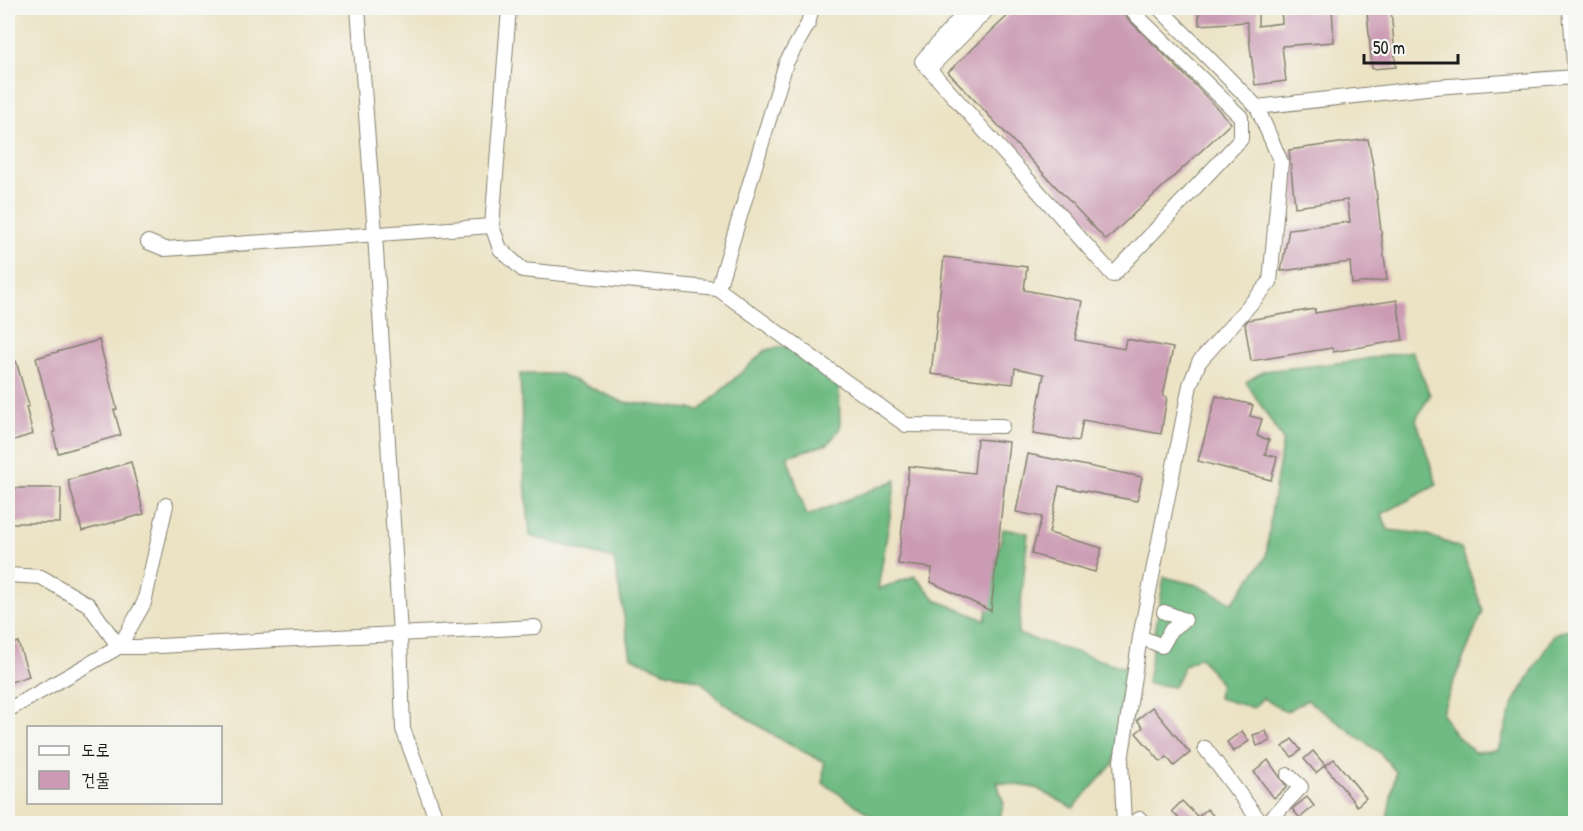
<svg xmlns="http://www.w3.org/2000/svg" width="1583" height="831" font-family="'Patrick Hand','Poor Story',sans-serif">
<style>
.forest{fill:#6fbb83;stroke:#466c50;stroke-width:1.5}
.building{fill:#cb9bb3}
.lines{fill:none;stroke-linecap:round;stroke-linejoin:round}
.minor-casing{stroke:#848070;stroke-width:16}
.minor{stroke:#fff;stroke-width:14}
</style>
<rect width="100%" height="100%" fill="#f6f6f2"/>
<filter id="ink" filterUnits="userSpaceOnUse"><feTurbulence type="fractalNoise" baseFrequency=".0167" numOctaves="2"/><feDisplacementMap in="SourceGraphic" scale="12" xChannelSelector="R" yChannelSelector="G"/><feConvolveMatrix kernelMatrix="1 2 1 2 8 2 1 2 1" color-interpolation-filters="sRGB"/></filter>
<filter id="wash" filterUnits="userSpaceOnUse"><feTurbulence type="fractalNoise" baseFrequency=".008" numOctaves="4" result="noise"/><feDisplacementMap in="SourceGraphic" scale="24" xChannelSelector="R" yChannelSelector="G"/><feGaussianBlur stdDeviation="1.35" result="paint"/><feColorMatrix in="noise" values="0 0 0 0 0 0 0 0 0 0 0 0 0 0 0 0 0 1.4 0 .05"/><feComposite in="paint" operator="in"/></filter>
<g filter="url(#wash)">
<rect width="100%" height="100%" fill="#ece3c5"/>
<!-- forest -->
<g class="forest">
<polygon points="789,345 839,383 840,428 828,444 787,456 807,516 896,480 878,589 915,576 936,600 985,620 1003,529 1028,533 1018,634 1132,670 1113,764 1073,808 1036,788 997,782 1004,804 998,823 877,823 878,820 823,783 824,762 781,740 722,702 702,682 667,672 631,657 614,559 530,536 524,470 520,374 560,374 623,402 700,410 766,350"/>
<polygon points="1412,351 1430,395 1416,419 1437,485 1382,514 1388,530 1425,534 1461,548 1483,611 1451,688 1442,713 1454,733 1474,752 1498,750 1513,704 1554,634 1575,627 1575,823 1386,823 1396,772 1380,753 1307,700 1286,712 1263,698 1253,708 1218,698 1220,683 1200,657 1184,666 1174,687 1147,683 1164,577 1197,585 1232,603 1266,557 1272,507 1283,440 1246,382 1264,371 1347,362"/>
</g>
<g id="blocks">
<!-- building -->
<g class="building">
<polygon points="1016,8 1120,8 1123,14 1197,87 1231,123 1106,240 948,72"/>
<polygon points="1199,8 1258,8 1258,26 1282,23 1281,8 1332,8 1334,42 1282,46 1286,81 1255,85 1247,22 1199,25"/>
<polygon points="1391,10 1396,67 1372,69 1367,12"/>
<polygon points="1368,139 1373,165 1387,280 1352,284 1350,262 1281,271 1289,229 1350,222 1347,200 1295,207 1289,150"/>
<polygon points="944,257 1027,267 1024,290 1082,301 1075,340 1124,349 1126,339 1173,348 1163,396 1167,397 1161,434 1083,420 1079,441 1033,434 1044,374 1015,368 1013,384 931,374"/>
<polygon points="1397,300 1403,340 1333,352 1332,348 1251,361 1245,324 1248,320 1315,309 1315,313"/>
<polygon points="99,340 117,409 114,410 121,435 58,453 53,432 55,432 36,358"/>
<polygon points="16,361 29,406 26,407 33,434 8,442 8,363"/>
<polygon points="1216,396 1253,405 1250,416 1262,419 1257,436 1269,440 1265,454 1277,457 1271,480 1198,461"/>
<polygon points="977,439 1009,442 991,611 931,582 932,568 898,564 909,466 974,473"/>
<polygon points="1028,454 1142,477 1137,501 1059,486 1049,533 1102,548 1095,572 1031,554 1042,517 1016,512"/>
<polygon points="131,462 144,514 82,531 68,480"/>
<polygon points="8,488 61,488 60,523 8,523"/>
<polygon points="18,642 29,676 8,683 8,646"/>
<polygon points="1152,707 1190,753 1174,766 1167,757 1161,762 1136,733 1143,727 1137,720"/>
<polygon points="1242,731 1249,741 1233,752 1227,742"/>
<polygon points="1266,731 1270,741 1257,746 1253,735"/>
<polygon points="1292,739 1301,750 1292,757 1283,747"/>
<polygon points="1313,751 1325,765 1316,773 1304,759"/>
<polygon points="1334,759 1366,798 1357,806 1325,766"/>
<polygon points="1268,760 1287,787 1274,798 1254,772"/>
<polygon points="1307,797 1314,806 1300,818 1292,809"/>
<polygon points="1182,801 1198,817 1207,809 1221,824 1184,824 1172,811"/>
</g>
</g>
</g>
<g filter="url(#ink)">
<use href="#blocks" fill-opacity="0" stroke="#848070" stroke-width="1.5"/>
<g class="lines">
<!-- minor casing -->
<g class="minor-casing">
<g id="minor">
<polyline points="358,8 375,234 400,634 403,729 438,824"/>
<polyline points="509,8 492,226 500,249 523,270 718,289 786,63 808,24 812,8"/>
<polyline points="969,8 922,61 1113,275 1241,139 1241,117 1129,8"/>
<polyline points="1159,8 1257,107 1435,87 1575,77 1570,8"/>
<polyline points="929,69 989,8"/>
<polyline points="148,242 165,249 492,226"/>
<polyline points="718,289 906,425 1002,426"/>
<polyline points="166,505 144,603 119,647 139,647 535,627"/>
<polyline points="8,575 41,577 89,605 119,647 8,710"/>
<polyline points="1140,637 1190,385 1199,362 1270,282 1281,162 1257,107"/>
<polyline points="1205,748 1262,824"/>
<polyline points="1124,824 1121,761 1140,637 1162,646 1171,630 1185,620 1164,612"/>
<polyline points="1130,824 1140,819 1145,824"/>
<polyline points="1266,824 1301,787 1288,775"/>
</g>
</g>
<!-- minor -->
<use href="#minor" class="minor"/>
</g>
</g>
<!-- margin -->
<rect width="1583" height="831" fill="none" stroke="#f6f6f2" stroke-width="30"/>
<!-- legend -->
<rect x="27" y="726" width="195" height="78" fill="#f6f6f2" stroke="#9f9f9c" stroke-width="1.5"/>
<rect x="39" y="746" width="30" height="9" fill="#ffffff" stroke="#9f9f9c" stroke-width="1.5"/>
<text x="81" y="756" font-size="18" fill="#1c1c1c">도로</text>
<rect x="39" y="771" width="30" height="18" fill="#cb9bb3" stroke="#9f9f9c" stroke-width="1.5"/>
<text x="81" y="786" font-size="18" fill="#1c1c1c">건물</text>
<!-- scale -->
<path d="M1364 54v9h94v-9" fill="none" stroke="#1c1c1c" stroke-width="3"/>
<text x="1373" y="54" font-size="18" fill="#1c1c1c" stroke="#f6f6f2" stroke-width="4.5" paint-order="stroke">50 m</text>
</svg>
